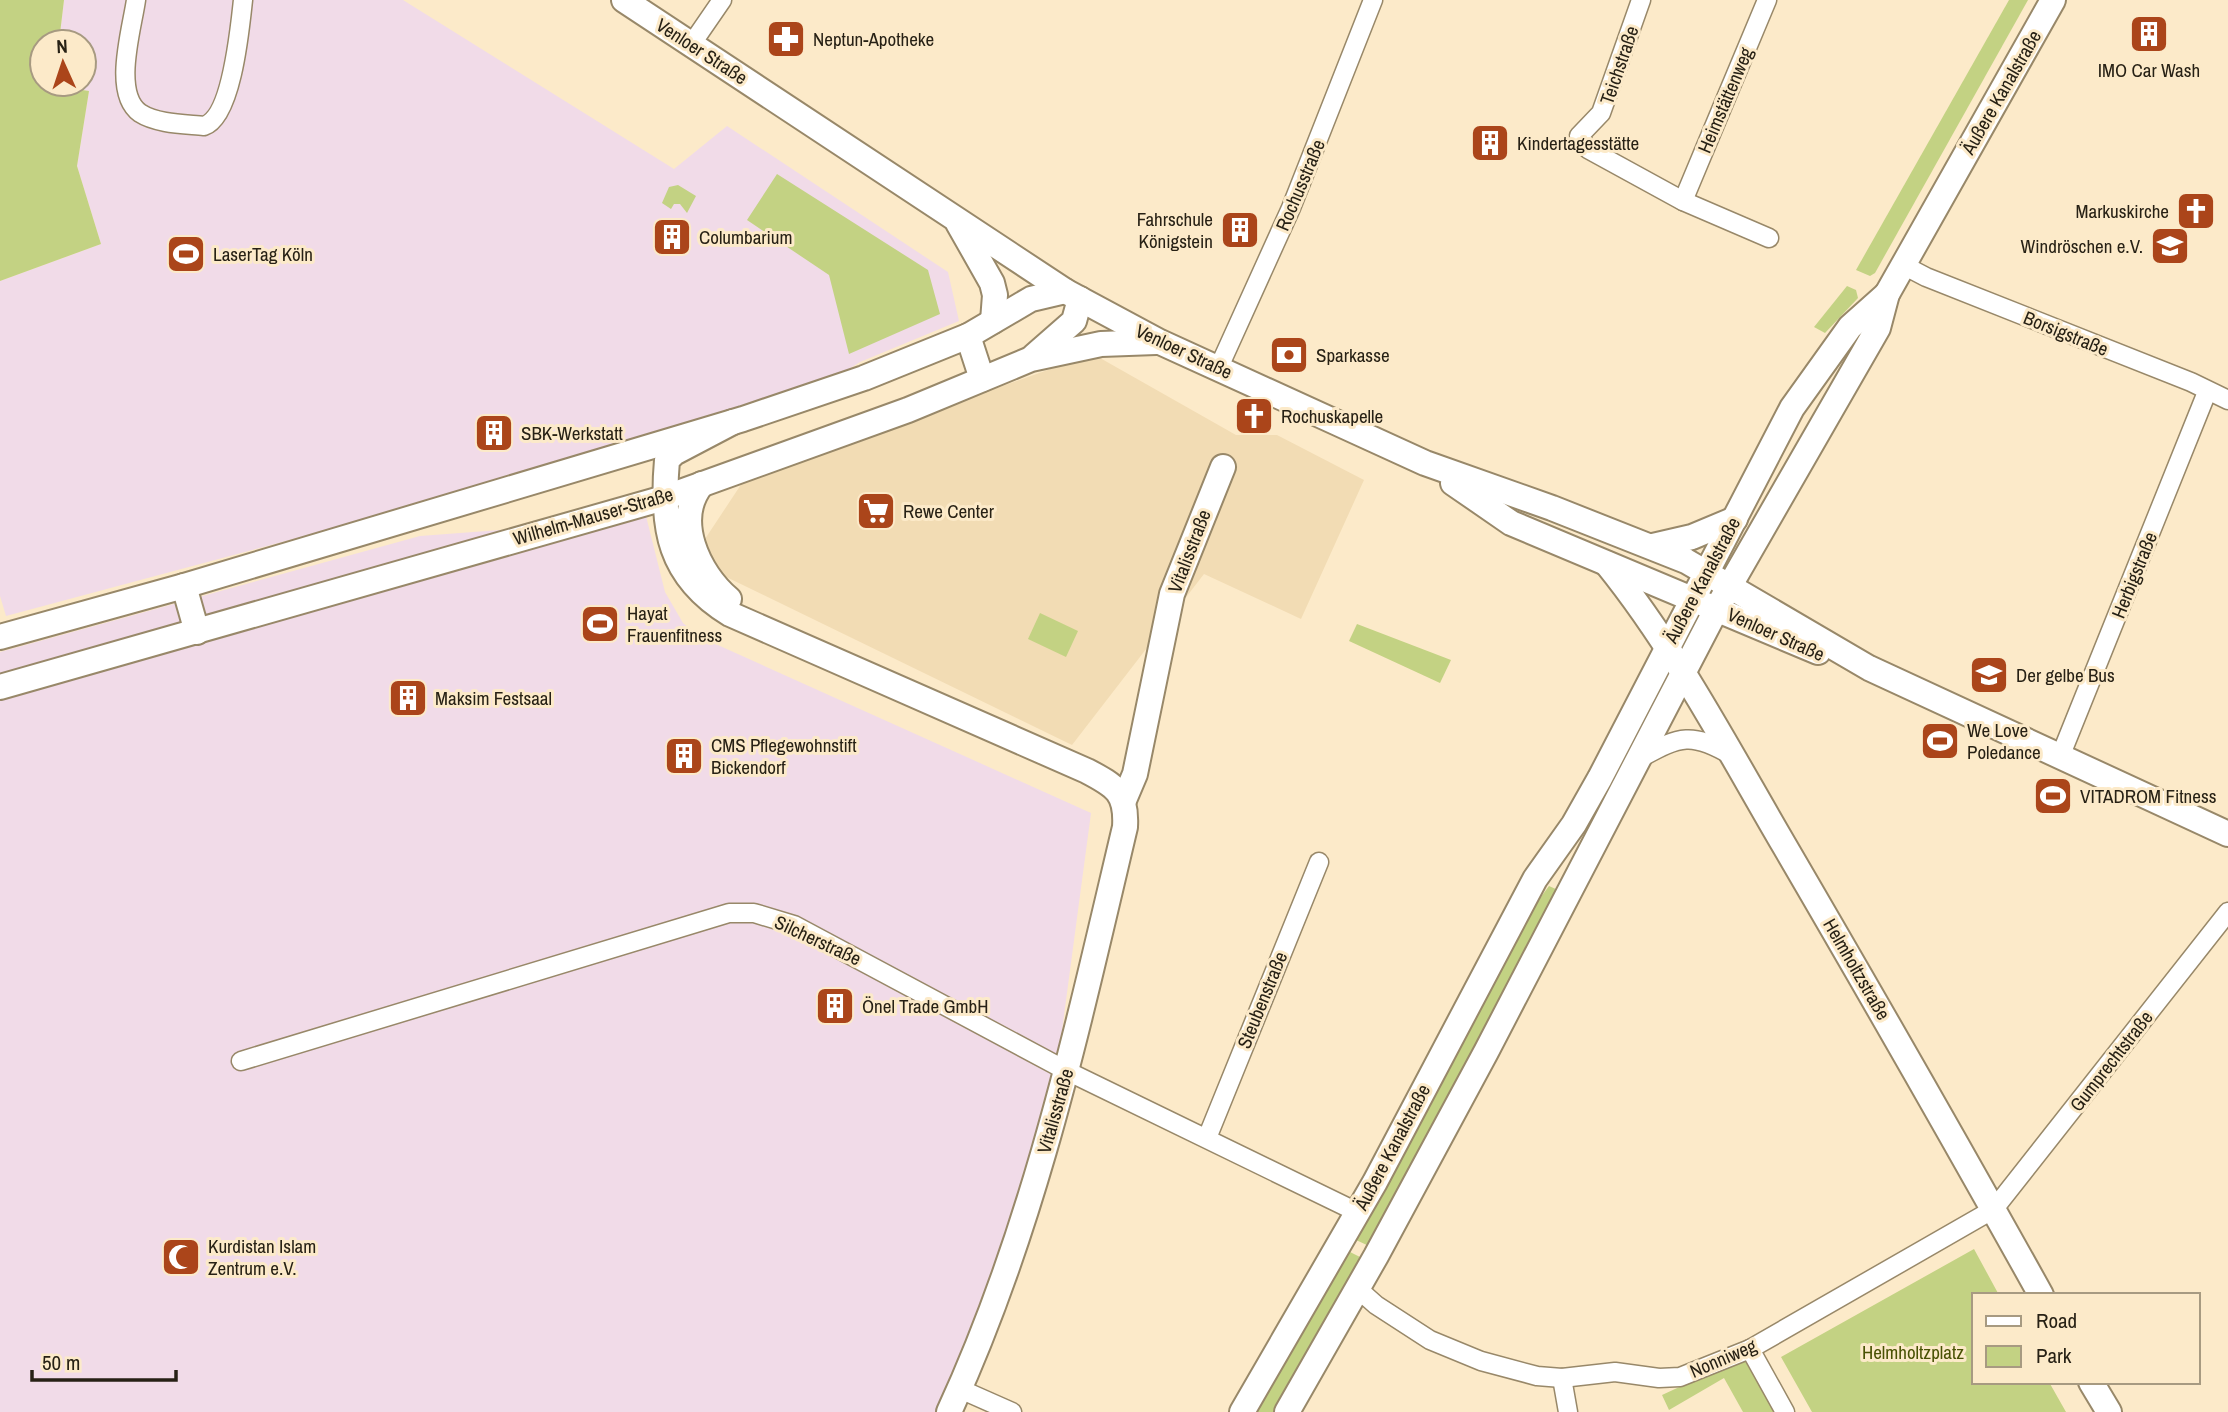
<svg xmlns="http://www.w3.org/2000/svg" width="2228" height="1412" font-family="'Archivo Narrow',sans-serif">
<style>
.built{fill:#f2dcb4}
.industrial{fill:#f1dbe8}
.green{fill:#c3d283}
.lines{fill:none;stroke-linecap:round;stroke-linejoin:round}
.street-casing{stroke:#988869;stroke-width:21}
.secondary-casing{stroke:#988869;stroke-width:28}
.street{stroke:#fff;stroke-width:18}
.secondary{stroke:#fff;stroke-width:24}
.labels{text-anchor:middle;dominant-baseline:central;stroke-width:6;stroke-linejoin:round;paint-order:stroke}
.poi-label{font-size:19px;fill:#272115;stroke:#fceac9;text-anchor:start}
.street-label{font-size:19px;fill:#272115;stroke:#fceac9}
.park-label{font-size:19px;fill:#495204;stroke:#fceac9}
</style>
<rect width="100%" height="100%" fill="#fceac9"/>
<!-- built -->
<polygon class="built" points="1093,354 1236,435 1277,435 1364,480 1301,619 1204,574 1072,745 716,572 705,539 746,477"/>
<!-- industrial -->
<g class="industrial">
<polygon points="64,0 403,0 674,169 727,126 948,272 959,321 860,362 809,394 637,447 6,616 0,596 0,281 101,244 77,166 89,91 52,86 84,84 84,42 59,42"/>
<polygon points="646,516 665,592 683,623 700,637 1091,813 1061,1038 1012,1236 939,1412 0,1412 0,652 420,536 636,520"/>
</g>
<!-- green -->
<g class="green">
<polygon points="0,0 64,0 59,42 42,42 42,84 89,91 77,166 101,244 0,281"/>
<polygon points="2009,0 2028,0 1875,273 1870,276 1856,270"/>
<polygon points="777,174 928,270 940,314 849,354 829,275 747,220"/>
<polygon points="678,185 696,196 687,213 680,204 674,204 671,209 662,203 669,187"/>
<polygon points="1847,286 1856,290 1858,298 1825,333 1814,327"/>
<polygon points="1040,613 1078,631 1066,657 1028,639"/>
<polygon points="1357,624 1451,660 1440,683 1349,641"/>
<polygon points="1549,886 1558,890 1371,1247 1354,1239 1526,917"/>
<polygon points="1974,1249 1999,1295 1974,1295 1974,1382 2049,1382 2066,1412 1812,1412 1781,1357"/>
<polygon points="1348,1251 1364,1259 1280,1412 1257,1412"/>
<polygon points="1740,1359 1745,1361 1775,1412 1743,1412 1724,1378 1669,1410 1662,1395"/>
</g>
<g class="lines">
<!-- street casing -->
<g class="street-casing">
<g id="street">
<path d="M 136,0 C 132,29 112,93 140,113 C 157,124 185,124 204,126 C 232,117 240,27 243,0"/>
<polyline points="1641,0 1601,113 1579,136 1588,149 1683,201 1769,238"/>
<polyline points="691,45 722,0"/>
<polyline points="1683,201 1767,0"/>
<polyline points="1903,265 1926,277 2191,382 2228,400"/>
<polyline points="1219,367 1291,208 1373,0"/>
<path d="M 1642,757 C 1680,736 1692,732 1731,755"/>
<polyline points="2060,757 2207,392"/>
<polyline points="241,1061 729,913 754,913 794,925 1067,1071 1357,1212"/>
<polyline points="1207,1138 1319,862"/>
<polyline points="1358,1289 1376,1305 1430,1340 1481,1361 1537,1376 1562,1378 1615,1372 1659,1378 1680,1377 1750,1349 1994,1209 2228,912"/>
<polyline points="1750,1349 1785,1412"/>
<polyline points="1562,1378 1568,1412"/>
<polyline points="960,1389 1012,1412"/>
</g>
</g>
<!-- secondary casing -->
<g class="secondary-casing">
<g id="secondary">
<polyline points="624,0 1065,291 1160,342 1425,463 1552,508 1686,561 1869,668 2228,834"/>
<polyline points="958,223 992,283 995,295 993,321"/>
<polyline points="968,336 982,379"/>
<polyline points="1034,356 1074,321 1080,299"/>
<path d="M 733,422 L 674,453 L 667,460 C 661,528 669,577 730,614 L 1087,771 C 1116,786 1127,793 1125,827 C 1078,1025 1035,1226 949,1412"/>
<polyline points="1453,483 1511,523 1818,652"/>
<path d="M 702,484 C 673,519 698,573 729,599"/>
<polyline points="1653,546 1692,537 1735,519"/>
<path d="M 1607,564 C 1675,648 1729,751 1784,845 C 1871,994 1957,1144 2041,1295"/>
<polyline points="184,586 197,632"/>
<polyline points="0,637 184,586 743,419 864,378 968,336 1031,299 1065,291"/>
<polyline points="0,687 664,498 908,410 1031,359 1101,344 1156,342"/>
<polyline points="1124,800 1135,774 1172,594 1223,467"/>
<polyline points="2091,1382 2109,1412"/>
<polyline points="1242,1412 1375,1182 1535,879 1574,824 1600,778 1792,408 1850,327 1887,294"/>
<polyline points="1287,1412 1376,1256 1486,1052 1717,608 1878,328 1887,294 2053,0"/>
</g>
</g>
<!-- street -->
<use href="#street" class="street"/>
<!-- secondary -->
<use href="#secondary" class="secondary"/>
</g>
<!-- icons -->
<defs>
<g id="building-square" transform="scale(2.0125)"><rect x="-9" y="-9" width="18" height="18" rx="4" fill="#ab451a" stroke="#fceac9"/><path d="M-4-6H4V6H1V3H-1V6H-4ZM-2.5-4.3h1.7v1.8h-1.7ZM.8-4.3h1.7v1.8H.8ZM-2.5-1h1.7V.8h-1.7ZM.8-1h1.7V.8H.8Z" fill="#fff"/></g>
<g id="pharmacy-square" transform="scale(2.0125)"><rect x="-9" y="-9" width="18" height="18" rx="4" fill="#ab451a" stroke="#fceac9"/><path d="M-2-6h4v4h4v4h-4v4h-4v-4h-4v-4h4Z" fill="#fff"/></g>
<g id="church-square" transform="scale(2.0125)"><rect x="-9" y="-9" width="18" height="18" rx="4" fill="#ab451a" stroke="#fceac9"/><path d="M-1.2-6h2.4v3.5h3.3v2.4h-3.3V6h-2.4V-.1h-3.3v-2.4h3.3Z" fill="#fff"/></g>
<g id="school-square" transform="scale(2.0125)"><rect x="-9" y="-9" width="18" height="18" rx="4" fill="#ab451a" stroke="#fceac9"/><path d="M0-5L7-2L0 1L-7-2ZM-4 1L0 2.5L4 1V4Q0 6-4 4Z" fill="#fff"/></g>
<g id="stadium-square" transform="scale(2.0125)"><rect x="-9" y="-9" width="18" height="18" rx="4" fill="#ab451a" stroke="#fceac9"/><path d="M0-5a6.5 5 0 1 0 0 10a6.5 5 0 1 0 0-10ZM-3.5-1.8h7v3.6h-7Z" fill="#fff"/></g>
<g id="bank-square" transform="scale(2.0125)"><rect x="-9" y="-9" width="18" height="18" rx="4" fill="#ab451a" stroke="#fceac9"/><path d="M-6-4H6V4H-6ZM0-2.3a2.3 2.3 0 1 0 0 4.6a2.3 2.3 0 1 0 0-4.6Z" fill="#fff"/></g>
<g id="supermarket-square" transform="scale(2.0125)"><rect x="-9" y="-9" width="18" height="18" rx="4" fill="#ab451a" stroke="#fceac9"/><path d="M-6-5.5h2.5l.6 2H6L4.5 2H-2.5L-4.4-4H-6ZM-1.5 3.2a1.3 1.3 0 1 0 .1 0ZM3 3.2a1.3 1.3 0 1 0 .1 0Z" fill="#fff"/></g>
<g id="mosque-square" transform="scale(2.0125)"><rect x="-9" y="-9" width="18" height="18" rx="4" fill="#ab451a" stroke="#fceac9"/><path d="M3.5-4.9A6 6 0 1 0 3.5 4.9A5 5 0 1 1 3.5-4.9Z" fill="#fff"/></g>
</defs>
<g fill-rule="evenodd">
<use href="#building-square" x="2149" y="34"/>
<use href="#pharmacy-square" x="786" y="39"/>
<use href="#building-square" x="1490" y="143"/>
<use href="#church-square" x="2196" y="211"/>
<use href="#building-square" x="1240" y="230"/>
<use href="#building-square" x="672" y="237"/>
<use href="#school-square" x="2170" y="246"/>
<use href="#stadium-square" x="186" y="254"/>
<use href="#bank-square" x="1289" y="355"/>
<use href="#church-square" x="1254" y="416"/>
<use href="#building-square" x="494" y="433"/>
<use href="#supermarket-square" x="876" y="511"/>
<use href="#stadium-square" x="600" y="624"/>
<use href="#school-square" x="1989" y="675"/>
<use href="#building-square" x="408" y="698"/>
<use href="#stadium-square" x="1940" y="741"/>
<use href="#building-square" x="684" y="756"/>
<use href="#stadium-square" x="2053" y="796"/>
<use href="#building-square" x="835" y="1006"/>
<use href="#mosque-square" x="181" y="1257"/>
</g>
<g class="labels">
<!-- poi labels -->
<g class="poi-label">
<text x="813" y="39">Neptun-Apotheke</text>
<text x="2149" y="70" text-anchor="middle">IMO Car Wash</text>
<text x="1517" y="143">Kindertagesstätte</text>
<text x="2169" y="211" text-anchor="end">Markuskirche</text>
<text x="1213" y="219" text-anchor="end">Fahrschule<tspan x="1213" dy="22">Königstein</tspan></text>
<text x="699" y="237">Columbarium</text>
<text x="2143" y="246" text-anchor="end">Windröschen e.V.</text>
<text x="213" y="254">LaserTag Köln</text>
<text x="1316" y="355">Sparkasse</text>
<text x="1281" y="416">Rochuskapelle</text>
<text x="521" y="433">SBK-Werkstatt</text>
<text x="903" y="511">Rewe Center</text>
<text x="627" y="613">Hayat<tspan x="627" dy="22">Frauenfitness</tspan></text>
<text x="2016" y="675">Der gelbe Bus</text>
<text x="435" y="698">Maksim Festsaal</text>
<text x="1967" y="730">We Love<tspan x="1967" dy="22">Poledance</tspan></text>
<text x="711" y="745">CMS Pflegewohnstift<tspan x="711" dy="22">Bickendorf</tspan></text>
<text x="2080" y="796">VITADROM Fitness</text>
<text x="862" y="1006">Önel Trade GmbH</text>
<text x="208" y="1246">Kurdistan Islam<tspan x="208" dy="22">Zentrum e.V.</tspan></text>
</g>
<!-- street labels -->
<g class="street-label">
<text transform="translate(702 51) rotate(33)">Venloer Straße</text>
<text transform="translate(1619 65) rotate(-71)">Teichstraße</text>
<text transform="translate(2001 92) rotate(-60)">Äußere Kanalstraße</text>
<text transform="translate(1725 100) rotate(-67)">Heimstättenweg</text>
<text transform="translate(1300 185) rotate(-67)">Rochusstraße</text>
<text transform="translate(2066 333) rotate(22)">Borsigstraße</text>
<text transform="translate(1184 351) rotate(25)">Venloer Straße</text>
<text transform="translate(593 516) rotate(-16)">Wilhelm-Mauser-Straße</text>
<text transform="translate(1189 551) rotate(-69)">Vitalisstraße</text>
<text transform="translate(2134 575) rotate(-68)">Herbigstraße</text>
<text transform="translate(1702 580) rotate(-62)">Äußere Kanalstraße</text>
<text transform="translate(1776 634) rotate(24)">Venloer Straße</text>
<text transform="translate(818 940) rotate(25)">Silcherstraße</text>
<text transform="translate(1857 969) rotate(60)">Helmholtzstraße</text>
<text transform="translate(1262 1000) rotate(-68)">Steubenstraße</text>
<text transform="translate(2111 1061) rotate(-52)">Gumprechtstraße</text>
<text transform="translate(1055 1111) rotate(-74)">Vitalisstraße</text>
<text transform="translate(1392 1147) rotate(-62)">Äußere Kanalstraße</text>
<text transform="translate(1723 1358) rotate(-23)">Nonniweg</text>
</g>
<!-- park labels -->
<g class="park-label">
<text x="1913" y="1352">Helmholtzplatz</text>
</g>
</g>
<!-- legend -->
<rect x="1972" y="1293" width="228" height="91" fill="#fceac9" stroke="#a79a81" stroke-width="2"/>
<rect x="1986" y="1316" width="35" height="10" fill="#ffffff" stroke="#a79a81" stroke-width="2"/>
<text x="2036" y="1328" font-size="21" fill="#272115">Road</text>
<rect x="1986" y="1346" width="35" height="21" fill="#c3d283" stroke="#a79a81" stroke-width="2"/>
<text x="2036" y="1363" font-size="21" fill="#272115">Park</text>
<!-- north arrow -->
<g transform="translate(63 63) rotate(357)"><circle r="33" fill="#fceac9" stroke="#a79a81" stroke-width="2"/>
<path d="M0-5L12 26L0 18L-12 26Z" fill="#ab451a"/>
<text y="-10" font-size="19" font-weight="bold" text-anchor="middle" fill="#272115">N</text>
</g>
<!-- scale -->
<path d="M32 1370v10h144v-10" fill="none" stroke="#272115" stroke-width="3.5"/>
<text x="42" y="1370" font-size="21" fill="#272115" stroke="#fceac9" stroke-width="5" paint-order="stroke">50 m</text>
</svg>
